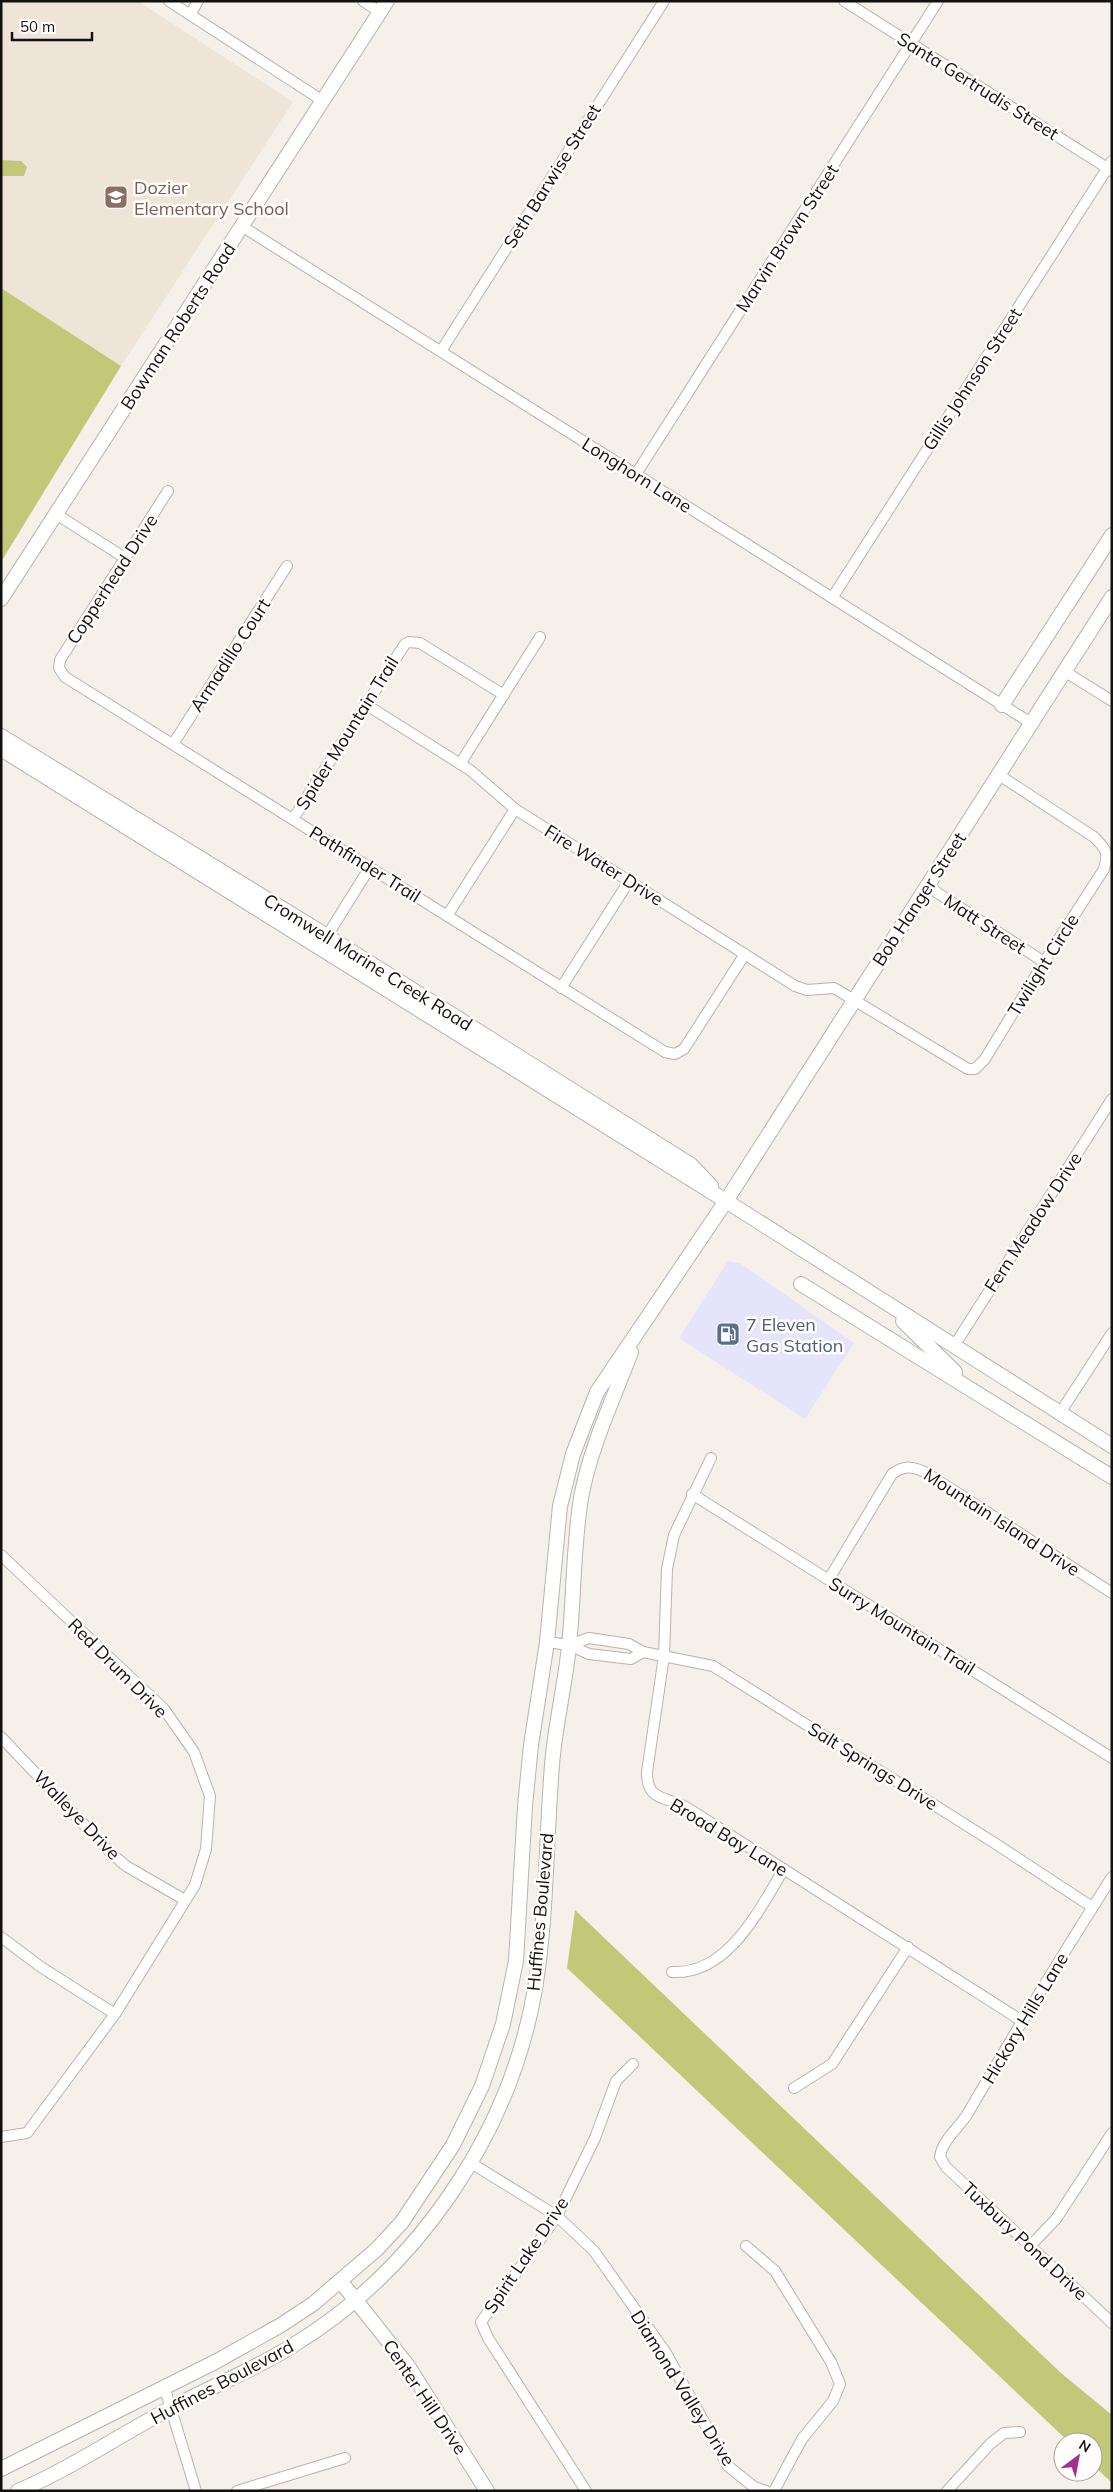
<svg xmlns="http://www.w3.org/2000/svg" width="1113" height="2492" font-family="Mulish,sans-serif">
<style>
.commercial{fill:#e6e4fa}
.built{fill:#efe4d8}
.green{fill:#c3c879}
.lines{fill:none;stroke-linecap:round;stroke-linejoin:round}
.street-casing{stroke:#b9b3ad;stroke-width:12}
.secondary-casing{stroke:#b9b3ad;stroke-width:16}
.street{stroke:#fff;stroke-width:10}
.secondary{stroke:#fff;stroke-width:14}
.labels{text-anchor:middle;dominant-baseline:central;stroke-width:5;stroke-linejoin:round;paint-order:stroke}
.street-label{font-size:18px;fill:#13110f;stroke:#fffefc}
.education-label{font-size:18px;fill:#785e54;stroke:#fffefc;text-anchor:start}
.service-label{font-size:18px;fill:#4e5e75;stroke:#fffefc;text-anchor:start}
</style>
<rect width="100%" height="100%" fill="#f5f0e9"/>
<!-- commercial -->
<polygon class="commercial" points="728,1261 740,1263 854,1343 805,1419 679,1338"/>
<!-- built -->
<polygon class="built" points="1,1 138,1 293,102 121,366 1,288"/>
<!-- green -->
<g class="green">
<polygon points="1,160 21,161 27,167 24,176 1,176"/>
<polygon points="1,288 121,366 1,562"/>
<polygon points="575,1910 1061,2373 1112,2415 1112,2483 1093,2465 1093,2442 1069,2442 567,1968"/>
</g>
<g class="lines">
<!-- street casing -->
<g class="street-casing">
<g id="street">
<polyline points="169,1 323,101"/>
<polyline points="363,1 380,12"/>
<polyline points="844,1 1112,171"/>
<polyline points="190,15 198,1"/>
<polyline points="243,227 1031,723"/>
<polyline points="441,351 664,1"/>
<polyline points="636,474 938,1"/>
<polyline points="168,491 60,660 59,668 65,677 665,1052 675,1054 684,1049 745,954"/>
<polyline points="56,514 125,558"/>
<polyline points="832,598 1112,161"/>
<polyline points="1064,671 1112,701"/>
<path d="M 365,704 L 470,770 L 515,809 L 795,986 L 807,990 L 834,988 L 968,1069 L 975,1069 L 985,1059 L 1044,962 L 1104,869 C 1109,852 1106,849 1094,837 L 999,775"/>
<polyline points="173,744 287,566"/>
<polyline points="460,764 540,637"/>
<polyline points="293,819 405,644 409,642 420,643 504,695"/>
<polyline points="927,886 1044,962"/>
<polyline points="447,916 515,809"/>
<polyline points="327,936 370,867"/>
<polyline points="561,988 629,881"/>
<polyline points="954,1346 1112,1099"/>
<polyline points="1060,1413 1112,1333"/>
<path d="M 711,1458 L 674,1535 L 667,1569 L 664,1656 L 647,1772 C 647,1801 664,1796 686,1807 L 1022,2021"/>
<polyline points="692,1494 1112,1758"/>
<polyline points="1,1555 164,1709 194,1752 210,1796 206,1849 195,1885 115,2014 27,2133 1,2137"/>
<path d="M 829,1579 L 892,1474 C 905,1465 914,1466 928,1474 L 1112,1593"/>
<polyline points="547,1642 569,1645 589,1654 631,1659 643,1652"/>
<polyline points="569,1645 589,1638 629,1644 643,1652 713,1666 993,1842 1092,1907"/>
<polyline points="1,1737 111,1853 126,1866 185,1900"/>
<path d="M 1112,1877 C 1062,1955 1014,2034 968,2113 C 959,2128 942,2140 940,2157 L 946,2167 L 1112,2323"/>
<polyline points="1,1937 41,1967 115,2014"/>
<path d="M 672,1972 C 728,1975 759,1910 784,1869"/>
<polyline points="794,2088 832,2064 908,1947"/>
<polyline points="471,2163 557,2216 594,2251 666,2353 728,2466 754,2487 766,2491"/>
<polyline points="1031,2245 1056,2219 1112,2133"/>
<polyline points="746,2246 775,2271 831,2362 840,2384 833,2401 802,2439 774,2491"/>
<polyline points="164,2386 196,2491"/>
<polyline points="237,2491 345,2458"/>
<polyline points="586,2491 488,2338 481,2322 557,2216 595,2138 616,2081 633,2064"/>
<polyline points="947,2491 990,2444 1004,2433 1020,2432"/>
</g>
</g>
<!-- secondary casing -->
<g class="secondary-casing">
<g id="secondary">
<polyline points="1,599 387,1"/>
<polyline points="1002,705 1112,535"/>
<polyline points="1,736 327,936 691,1165 711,1186"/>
<polyline points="1,749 726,1201 1112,1446"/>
<polyline points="801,1284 1112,1477"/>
<polyline points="903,1321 955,1372"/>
<polyline points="341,2282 408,2366 487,2491"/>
<polyline points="1,2469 217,2361 281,2325 313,2304 377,2249 402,2222 453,2145 482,2086 503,2024 516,1961 525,1806 531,1745 547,1642 560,1506 573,1454 597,1392 726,1201 1112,597"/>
<path d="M 18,2491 C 72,2468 121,2434 173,2407 C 212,2386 254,2370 292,2346 C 417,2270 510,2134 535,1989 C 547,1915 546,1839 552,1765 C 555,1725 565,1686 569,1646 C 574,1597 573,1547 581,1498 C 590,1448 613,1400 631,1352"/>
</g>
</g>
<!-- street -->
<use href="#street" class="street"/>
<!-- secondary -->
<use href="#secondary" class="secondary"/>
</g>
<!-- icons -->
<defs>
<g id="school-square" transform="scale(1.25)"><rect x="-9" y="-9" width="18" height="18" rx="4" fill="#8d6e63" stroke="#fffefc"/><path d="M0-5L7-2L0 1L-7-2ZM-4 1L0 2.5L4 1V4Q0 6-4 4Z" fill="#fff"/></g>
<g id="fuel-square" transform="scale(1.25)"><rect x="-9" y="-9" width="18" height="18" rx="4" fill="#5c6f8a" stroke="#fffefc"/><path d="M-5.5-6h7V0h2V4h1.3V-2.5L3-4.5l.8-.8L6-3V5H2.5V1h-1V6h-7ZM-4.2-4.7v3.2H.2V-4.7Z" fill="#fff"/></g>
</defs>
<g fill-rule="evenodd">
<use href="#school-square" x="116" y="197"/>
<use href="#fuel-square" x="728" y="1334"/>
</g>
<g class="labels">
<!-- street labels -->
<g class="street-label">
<text transform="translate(978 86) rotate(32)">Santa Gertrudis Street</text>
<text transform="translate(552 176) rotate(-58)">Seth Barwise Street</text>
<text transform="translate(787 238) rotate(-57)">Marvin Brown Street</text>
<text transform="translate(178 326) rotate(-57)">Bowman Roberts Road</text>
<text transform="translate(972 379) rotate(-57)">Gillis Johnson Street</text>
<text transform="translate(637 475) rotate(32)">Longhorn Lane</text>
<text transform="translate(112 579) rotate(-57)">Copperhead Drive</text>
<text transform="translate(230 655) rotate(-57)">Armadillo Court</text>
<text transform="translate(347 733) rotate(-58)">Spider Mountain Trail</text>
<text transform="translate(365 864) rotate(32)">Pathfinder Trail</text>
<text transform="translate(604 865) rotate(32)">Fire Water Drive</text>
<text transform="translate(919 899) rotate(-57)">Bob Hanger Street</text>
<text transform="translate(985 924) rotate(33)">Matt Street</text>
<text transform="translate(368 962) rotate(32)">Cromwell Marine Creek Road</text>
<text transform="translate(1043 965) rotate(-58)">Twilight Circle</text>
<text transform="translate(1033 1222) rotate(-57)">Fern Meadow Drive</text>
<text transform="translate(1002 1522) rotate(33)">Mountain Island Drive</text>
<text transform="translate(902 1626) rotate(32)">Surry Mountain Trail</text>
<text transform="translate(118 1668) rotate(45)">Red Drum Drive</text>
<text transform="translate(873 1766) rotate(32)">Salt Springs Drive</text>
<text transform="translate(77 1815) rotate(46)">Walleye Drive</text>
<text transform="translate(729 1837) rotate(31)">Broad Bay Lane</text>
<text transform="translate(540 1912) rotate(-85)">Huffines Boulevard</text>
<text transform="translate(1025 2018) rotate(-59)">Hickory Hills Lane</text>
<text transform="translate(1025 2241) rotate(43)">Tuxbury Pond Drive</text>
<text transform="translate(526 2255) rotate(-56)">Spirit Lake Drive</text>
<text transform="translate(222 2382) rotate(-28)">Huffines Boulevard</text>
<text transform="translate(683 2388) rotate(58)">Diamond Valley Drive</text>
<text transform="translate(425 2397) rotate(56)">Center Hill Drive</text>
</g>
<!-- education labels -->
<g class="education-label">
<text x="134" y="187">Dozier<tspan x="134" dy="21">Elementary School</tspan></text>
</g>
<!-- service labels -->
<g class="service-label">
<text x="746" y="1324">7 Eleven<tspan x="746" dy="21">Gas Station</tspan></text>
</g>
</g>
<!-- border -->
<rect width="1113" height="2492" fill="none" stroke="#13110f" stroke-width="5"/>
<!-- north arrow -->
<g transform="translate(1078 2457) rotate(32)"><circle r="24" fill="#fffefc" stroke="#a19f9d"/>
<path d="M0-4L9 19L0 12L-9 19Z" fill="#a0318f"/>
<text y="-8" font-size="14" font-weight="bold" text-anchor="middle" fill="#13110f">N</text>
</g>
<!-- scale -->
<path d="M12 32v8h80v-8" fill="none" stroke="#13110f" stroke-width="2.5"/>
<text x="20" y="32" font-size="15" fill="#13110f" stroke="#fffefc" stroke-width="4" paint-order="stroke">50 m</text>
</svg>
